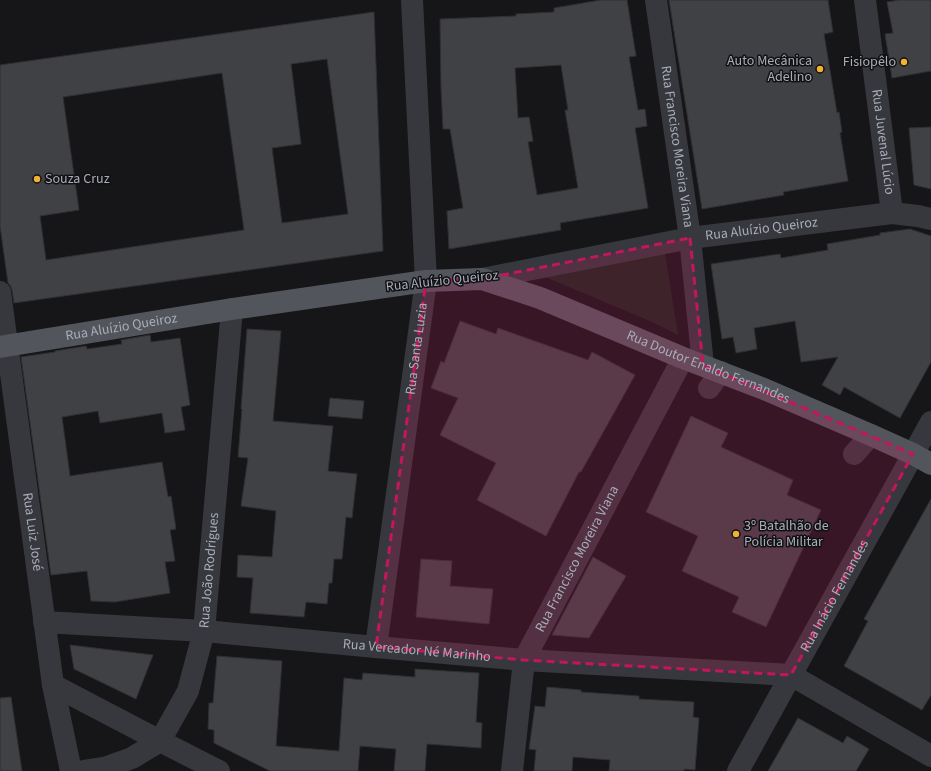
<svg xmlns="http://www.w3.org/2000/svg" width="931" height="771" font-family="'Source Sans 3',sans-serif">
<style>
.green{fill:#1e261f}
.building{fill:#404145;stroke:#303034;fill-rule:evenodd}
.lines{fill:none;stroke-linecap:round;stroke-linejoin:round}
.minor{stroke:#37383d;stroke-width:22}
.major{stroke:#53555c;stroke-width:22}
.marked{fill:#c2185b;fill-opacity:0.2;stroke:#c2185b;stroke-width:3;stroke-dasharray:8 5;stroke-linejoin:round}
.poi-dot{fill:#f2b134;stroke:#111113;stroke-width:1.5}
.labels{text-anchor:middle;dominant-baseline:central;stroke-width:3;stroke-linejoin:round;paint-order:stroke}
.poi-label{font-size:14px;fill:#a8adb8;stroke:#111113;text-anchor:end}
.street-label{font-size:14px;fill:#a8adb8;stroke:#111113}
</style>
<rect width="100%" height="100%" fill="#161618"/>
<!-- green -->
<polygon class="green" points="665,253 678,335 650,321 540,275"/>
<!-- building -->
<g class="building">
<path d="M 601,0 L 627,0 L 636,56 L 629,57 L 638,110 L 645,109 L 647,126 L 635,128 L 648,208 L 560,223 L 561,230 L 449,249 L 447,211 L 463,208 L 450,129 L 443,129 L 441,88 L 440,19 L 516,16 L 516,14 L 554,12 L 554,8 ZM 561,65 L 568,110 L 565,110 L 578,188 L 537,195 L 528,142 L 533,141 L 529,117 L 518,118 L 515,68 Z"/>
<polygon points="669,0 828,0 833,32 824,34 837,113 839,112 842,132 840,133 848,181 783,192 784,195 702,209"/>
<polygon points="899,0 931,0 931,71 892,78 885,34 893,33 887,2"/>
<path d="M 374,12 L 383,251 L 14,303 L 12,290 L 10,285 L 8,283 L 0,226 L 0,65 ZM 327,59 L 348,214 L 282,223 L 272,148 L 301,144 L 291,64 ZM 222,73 L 244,230 L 46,260 L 40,216 L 79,210 L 63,97 Z"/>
<polygon points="931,127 931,189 914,185 909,128"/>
<polygon points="910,229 931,236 931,362 900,418 844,387 840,395 822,385 838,357 801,362 795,321 754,328 757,349 736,353 733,337 722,339 711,264 780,254 781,258 828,250 827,244 880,235 880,233"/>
<polygon points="460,321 496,334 498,328 588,360 592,352 635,375 581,472 579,472 546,536 477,500 496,463 440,435 458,398 431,388 441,361 444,363"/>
<polygon points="247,329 281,331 273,421 333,426 328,471 357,474 352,518 346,517 342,559 334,559 332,583 329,583 327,604 306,602 304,617 250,613 253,578 237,577 238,555 272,557 276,511 241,506 248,458 238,457 242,409 241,409"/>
<polygon points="150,335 151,342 180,338 190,405 181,407 185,430 165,433 162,413 100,423 98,411 62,417 70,476 162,462 168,497 171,496 176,529 170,530 175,561 165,562 170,593 115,602 91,601 87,571 51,575 21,357 55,352 55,351 86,346 87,349 122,344 121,340"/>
<polygon points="330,398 364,401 362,419 328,416"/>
<polygon points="691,416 728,433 721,447 793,480 787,495 821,510 766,627 732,612 739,597 682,571 698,536 646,512"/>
<polygon points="931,499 931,695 922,710 844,666 868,621 864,619"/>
<polygon points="593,557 626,576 589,638 552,635"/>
<polygon points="421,559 452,561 450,586 493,589 489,624 416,617"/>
<polygon points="70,645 153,655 136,699 74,669"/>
<polygon points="217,656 282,661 276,746 339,751 344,678 362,680 363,673 415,677 415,669 479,673 476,722 482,723 481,748 427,744 425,771 394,771 396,749 360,746 358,771 270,771 214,743 214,730 208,729 209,703 213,703"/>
<polygon points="547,687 581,690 581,692 639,696 639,699 694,702 693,717 699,718 695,770 684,769 684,771 609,771 610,760 573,757 572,771 534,771 536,750 529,749 535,706 545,707"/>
<polygon points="11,697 22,771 0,771 0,698"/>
<polygon points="798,718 843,743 847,736 869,749 856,771 768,771"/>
</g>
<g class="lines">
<!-- minor -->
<g class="minor">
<path id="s1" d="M 656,0 L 690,238 L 703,365"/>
<path id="s2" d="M 865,0 L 892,213"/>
<path id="s3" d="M 482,279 L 690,238 L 892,213 L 918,216 L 931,219"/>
<path id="s4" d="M 0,292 L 53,685 L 71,771"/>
<polyline points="709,388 721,372"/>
<polyline points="854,454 871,435"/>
<path id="s5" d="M 44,622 L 204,631 L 376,647 L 524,660 L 791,675 L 931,756"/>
<path id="s6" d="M 376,647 L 426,281 L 412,0"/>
<polyline points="53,685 160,741 219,771"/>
<path id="s7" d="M 84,771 L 104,768 L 132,758 L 160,741 L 188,691 L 204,631 L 232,309"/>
<path id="s8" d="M 512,771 L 524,660 L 683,358"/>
<path id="s9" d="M 738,771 L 931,422"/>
</g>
<!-- major -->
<path class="major" id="s10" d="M 0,347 L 232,309 L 426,281 L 482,279 L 540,298 L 683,358 L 764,389 L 871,435 L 913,454 L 931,464"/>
</g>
<!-- marked area -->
<path class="marked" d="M 690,238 L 703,365 L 913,454 L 791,675 L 524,660 L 376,647 L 426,281 L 482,279 Z"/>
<!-- markers -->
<g class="poi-dot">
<circle cx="904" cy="62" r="4"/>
<circle cx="820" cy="69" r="4"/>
<circle cx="37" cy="179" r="4"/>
<circle cx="736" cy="534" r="4"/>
</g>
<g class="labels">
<!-- poi labels -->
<g class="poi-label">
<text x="812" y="61">Auto Mecânica<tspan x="812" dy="16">Adelino</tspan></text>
<text x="896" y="62">Fisiopêlo</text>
<text x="45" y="179" text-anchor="start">Souza Cruz</text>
<text x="744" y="526" text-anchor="start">3º Batalhão de<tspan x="744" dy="16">Polícia Militar</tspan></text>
</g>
<!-- street labels -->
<g class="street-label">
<text stroke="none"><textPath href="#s2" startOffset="143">Rua Juvenal Lúcio</textPath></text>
<text stroke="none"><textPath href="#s1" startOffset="148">Rua Francisco Moreira Viana</textPath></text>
<text stroke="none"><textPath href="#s3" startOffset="284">Rua Aluízio Queiroz</textPath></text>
<text transform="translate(442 281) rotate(-6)">Rua Aluízio Queiroz</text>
<text stroke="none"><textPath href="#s10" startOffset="123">Rua Aluízio Queiroz</textPath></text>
<text stroke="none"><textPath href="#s6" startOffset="301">Rua Santa Luzia</textPath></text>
<text stroke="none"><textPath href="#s10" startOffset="730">Rua Doutor Enaldo Fernandes</textPath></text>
<text stroke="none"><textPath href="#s4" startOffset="242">Rua Luiz José</textPath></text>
<text stroke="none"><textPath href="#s8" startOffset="226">Rua Francisco Moreira Viana</textPath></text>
<text stroke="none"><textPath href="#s7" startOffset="263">Rua João Rodrigues</textPath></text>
<text stroke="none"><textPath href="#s9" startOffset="200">Rua Inácio Fernandes</textPath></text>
<text stroke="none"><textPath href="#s5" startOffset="374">Rua Vereador Né Marinho</textPath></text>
</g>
</g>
</svg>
